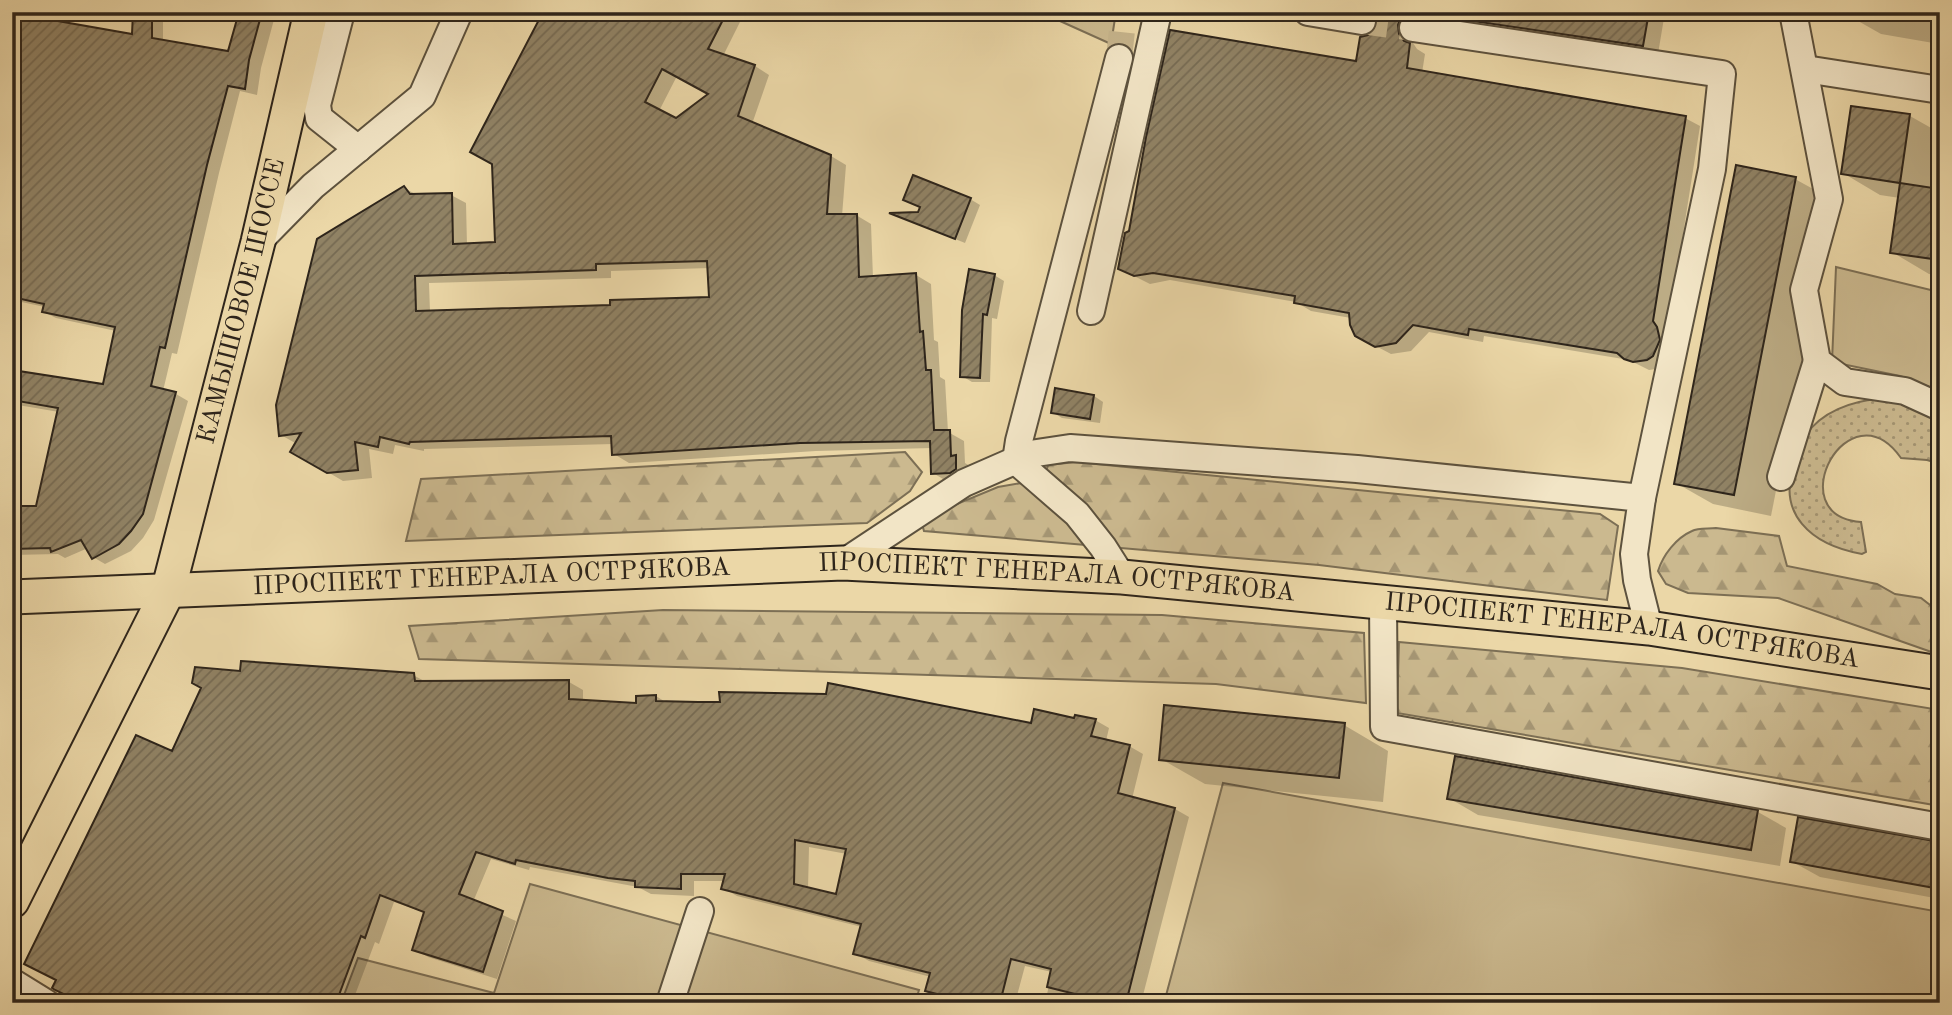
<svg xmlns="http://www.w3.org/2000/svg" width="1952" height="1015" font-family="'Old Standard TT',serif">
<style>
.grass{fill:url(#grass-dots);stroke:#7c6f55;stroke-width:2}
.forest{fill:url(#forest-firs);stroke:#7c6f55;stroke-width:2}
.park{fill:#cbb98f;stroke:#7c6f55;stroke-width:2}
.shadow{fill:#0003;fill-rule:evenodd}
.building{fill:url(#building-hatch);stroke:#2e251b;stroke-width:2;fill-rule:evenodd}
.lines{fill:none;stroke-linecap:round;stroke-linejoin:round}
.minor-tunnel{stroke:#c5b38b;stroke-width:26;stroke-dasharray:26 13;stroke-linecap:butt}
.minor-casing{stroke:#5d523e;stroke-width:30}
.major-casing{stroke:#2e251b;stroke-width:37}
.minor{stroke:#f2e5c6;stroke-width:26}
.major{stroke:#ebd7a7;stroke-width:33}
.labels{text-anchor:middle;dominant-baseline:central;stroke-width:6;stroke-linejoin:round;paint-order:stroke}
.street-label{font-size:26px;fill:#2e251b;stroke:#f2e5c6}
</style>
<defs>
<pattern id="grass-dots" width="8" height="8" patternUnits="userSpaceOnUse" patternTransform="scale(1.75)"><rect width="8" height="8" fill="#cbb98f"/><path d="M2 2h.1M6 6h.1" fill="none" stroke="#a59674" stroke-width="1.8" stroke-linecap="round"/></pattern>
<pattern id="forest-firs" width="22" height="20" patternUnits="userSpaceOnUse" patternTransform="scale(1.75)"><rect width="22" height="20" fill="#cbb98f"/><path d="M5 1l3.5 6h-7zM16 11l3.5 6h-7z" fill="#a59674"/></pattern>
<pattern id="building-hatch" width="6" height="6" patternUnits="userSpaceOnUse" patternTransform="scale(1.75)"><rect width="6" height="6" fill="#908264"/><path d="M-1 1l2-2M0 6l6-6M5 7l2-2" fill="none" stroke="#766a52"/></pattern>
</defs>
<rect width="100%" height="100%" fill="#ebd7a7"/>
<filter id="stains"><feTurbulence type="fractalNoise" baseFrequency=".00286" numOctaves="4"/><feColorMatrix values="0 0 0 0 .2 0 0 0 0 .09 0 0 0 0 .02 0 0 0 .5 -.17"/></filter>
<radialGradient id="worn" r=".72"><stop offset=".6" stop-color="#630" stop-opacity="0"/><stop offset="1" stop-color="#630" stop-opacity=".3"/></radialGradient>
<!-- grass -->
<path class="grass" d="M 1878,399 L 1891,399 L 1940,417 L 1940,464 L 1927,460 L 1901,458 C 1849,384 1778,516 1861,522 L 1866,552 L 1862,554 C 1812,545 1774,514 1796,460 C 1799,452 1802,442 1806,435 C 1821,412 1852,401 1878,399 Z"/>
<!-- forest -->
<g class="forest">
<polygon points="905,452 922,472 910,491 867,523 406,541 421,479"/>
<polygon points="1076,462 1600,514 1618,526 1607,600 1319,565 924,531 922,524 928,516 998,487 1044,479 1048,465"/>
<path d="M 1716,528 L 1779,536 L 1787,566 L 1877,584 L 1895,594 L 1921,598 L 1934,608 L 1940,609 L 1940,655 L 1778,598 L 1688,593 L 1666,584 L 1658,571 C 1663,555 1676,538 1692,531 C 1698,528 1708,529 1716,528 Z"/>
<polygon points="663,610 1162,615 1364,633 1366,703 1216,684 419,659 409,626"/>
<polygon points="1399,642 1682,668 1940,710 1940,806 1397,713"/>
</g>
<!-- park -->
<g class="park">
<polygon points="1040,12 1116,12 1111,44"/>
<polygon points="1836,267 1935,291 1932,336 1940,340 1940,391 1900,376 1832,362"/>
<polygon points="1223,783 1940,912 1940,1003 1164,1003"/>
<polygon points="530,884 919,990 915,1003 341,1003 358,958 494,993"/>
</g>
<!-- shadow -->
<g class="shadow">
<polygon points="134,12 163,12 163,41 230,53 241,12 276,12 261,68 257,95 240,91 219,173 177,354 172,353 163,391 176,394 188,401 154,520 143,538 131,551 105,564 93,557 88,548 65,558 58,554 12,555 12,508 37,508 59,412 12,404 12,371 105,386 116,331 56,318 44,312 45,307 12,300 12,14 134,36"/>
<path d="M 544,12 L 745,12 L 723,56 L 755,66 L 769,75 L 752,124 L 831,156 L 846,165 L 842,216 L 856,215 L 871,224 L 873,278 L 916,275 L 931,284 L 934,340 L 938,342 L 940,377 L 945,380 L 948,432 L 964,441 L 965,463 L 970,466 L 971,478 L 948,482 L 933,473 L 932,448 L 816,451 L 629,463 L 614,454 L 613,444 L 424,449 L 424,451 L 395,445 L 393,454 L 369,449 L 372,478 L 343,481 L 292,451 L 297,444 L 281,435 L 404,188 L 419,196 L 451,195 L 466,203 L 467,245 L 497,243 ZM 677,76 L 711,94 L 676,120 L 659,111 ZM 710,268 L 711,299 L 612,307 L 430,312 L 429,283 L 611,278 L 611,271 Z"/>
<polygon points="1376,12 1665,12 1658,54 1412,36 1413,43 1417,49 1425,54 1422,73 1685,118 1700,126 1662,368 1649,370 1629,360 1484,336 1483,342 1429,332 1411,351 1391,354 1372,344 1351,318 1311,311 1296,302 1170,280 1150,284 1126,272 1358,64 1379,23"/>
<polygon points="1940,12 1939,44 1881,34 1844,13"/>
<polygon points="1852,108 1910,116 1940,133 1940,276 1929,274 1892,252 1900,198 1880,195 1843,173"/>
<polygon points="1795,179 1833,200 1771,516 1713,504 1676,483"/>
<polygon points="970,199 980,205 965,243 901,217"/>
<polygon points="994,275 1004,281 997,319 992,318 990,382 972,382 962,376"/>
<polygon points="1094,396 1103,402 1100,423 1062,418 1052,412"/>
<path d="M 241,673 L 413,675 L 428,683 L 569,682 L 583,690 L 583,701 L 638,705 L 656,696 L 667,703 L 1032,725 L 1095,720 L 1109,728 L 1106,741 L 1129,746 L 1143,754 L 1132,799 L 1175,809 L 1189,817 L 1141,1003 L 1045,1003 L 1052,972 L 1025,966 L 1015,1003 L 924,1003 L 931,977 L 869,961 L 855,953 L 862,927 L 737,896 L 723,888 L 725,881 L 694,881 L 694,896 L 651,894 L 638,887 L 530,867 L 529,870 L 491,859 L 473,902 L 516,921 L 497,979 L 428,957 L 415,949 L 426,913 L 394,902 L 379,944 L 375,942 L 352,1003 L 83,1003 L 172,753 ZM 809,847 L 847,854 L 837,896 L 808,889 Z"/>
<polygon points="1344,725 1388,751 1383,802 1205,784 1161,759"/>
<polygon points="1449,798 1758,812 1786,828 1780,866 1478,815"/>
<polygon points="1940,844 1940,899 1820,877 1791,861"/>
</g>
<!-- building -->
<g class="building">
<polygon points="133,12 152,12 152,38 228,51 239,12 262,12 249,60 245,89 228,86 207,165 165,348 160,347 151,386 176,392 143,514 131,531 119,544 92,559 81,540 51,552 50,548 12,549 12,506 36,506 58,408 12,400 12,370 103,384 115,327 42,312 44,304 12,297 12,13 132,34"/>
<path d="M 543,12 L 727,12 L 708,49 L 755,65 L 738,116 L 831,155 L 827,214 L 857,214 L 859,277 L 916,273 L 920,332 L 923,331 L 926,370 L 931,370 L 934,430 L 950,430 L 951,456 L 956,455 L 956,469 L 950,473 L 931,474 L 930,441 L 800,443 L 612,455 L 611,436 L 410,442 L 409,444 L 380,437 L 378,447 L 355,442 L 358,470 L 327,473 L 290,452 L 301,433 L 279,436 L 276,405 L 317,239 L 404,186 L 410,194 L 452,193 L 453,244 L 495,242 L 492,164 L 470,152 ZM 662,69 L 708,94 L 676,118 L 645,102 ZM 707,261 L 709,297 L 610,300 L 610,305 L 416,311 L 415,276 L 596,270 L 596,264 Z"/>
<polygon points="1375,12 1415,12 1407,14 1401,18 1398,25 1399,34 1404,41 1410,43 1407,68 1686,116 1653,321 1657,327 1660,340 1653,356 1647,360 1633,362 1624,359 1617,353 1469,329 1468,335 1413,325 1396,343 1375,347 1355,336 1350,325 1349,313 1294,303 1295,296 1153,273 1134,276 1118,269 1125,233 1129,231 1146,137 1170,30 1356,61 1360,37 1368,35 1374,31 1377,24"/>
<polygon points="1446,12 1649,12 1643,46 1445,17"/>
<polygon points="1851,106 1910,114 1900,183 1841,174"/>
<polygon points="1736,165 1796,177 1734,495 1674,484"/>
<polygon points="913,175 971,198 955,239 889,213 918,212 920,207 903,200"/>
<polygon points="1900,183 1940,189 1940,260 1890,253"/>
<polygon points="969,269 995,274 987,315 983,314 980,378 960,377 962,310"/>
<polygon points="1055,388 1094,395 1090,419 1051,413"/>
<path d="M 241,661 L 414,673 L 415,681 L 569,680 L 569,699 L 636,703 L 636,696 L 656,695 L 656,701 L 698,702 L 720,702 L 719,692 L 826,694 L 828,683 L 1031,723 L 1034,709 L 1074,718 L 1075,715 L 1096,719 L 1091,736 L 1130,745 L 1118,793 L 1175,808 L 1126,1003 L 1111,1003 L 1047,987 L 1051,969 L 1011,959 L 1000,1003 L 973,1003 L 925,991 L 930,973 L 853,954 L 861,924 L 721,889 L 725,874 L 681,874 L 681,889 L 635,887 L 635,881 L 608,878 L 516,860 L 515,864 L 476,852 L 459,894 L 503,911 L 483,972 L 412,950 L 424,912 L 380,895 L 365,938 L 361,936 L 336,1003 L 82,1003 L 55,990 L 52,988 L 56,980 L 24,964 L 136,735 L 172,751 L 201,688 L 192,683 L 195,667 L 240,671 ZM 795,840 L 846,849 L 836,894 L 794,884 Z"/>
<polygon points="1164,705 1345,723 1339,778 1159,760"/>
<polygon points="1455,756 1758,810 1751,850 1447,799"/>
<polygon points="1798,817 1940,842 1940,889 1790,862"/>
</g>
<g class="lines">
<!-- minor-tunnel -->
<g class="minor-tunnel">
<polyline points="1362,21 1413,28"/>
<polyline points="1119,58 1124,12"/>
</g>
<!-- minor casing -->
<g class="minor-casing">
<g id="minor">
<polyline points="341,12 317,105 319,118 358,149"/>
<polyline points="1308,12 1362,21"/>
<polyline points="1793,12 1829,199 1804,290 1817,361 1845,382 1905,391 1940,407"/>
<polyline points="1413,28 1722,74 1712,169 1642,498"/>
<polyline points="1119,58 1019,441 1016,461 1077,514 1103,547 1122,577"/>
<polyline points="1805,69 1940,90"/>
<polyline points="258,242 313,186 422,96 459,12"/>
<polyline points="1091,311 1158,12"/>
<polyline points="1781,477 1817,361"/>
<polyline points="843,563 964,483 1030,454 1070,448 1357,469 1642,498 1634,554 1637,580 1649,628"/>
<polyline points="1383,602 1384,727 1940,827"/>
<polyline points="12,982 46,1003"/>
<polyline points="670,1003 700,911"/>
</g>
</g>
<!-- major casing -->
<g class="major-casing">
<g id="major">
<path id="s1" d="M 12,597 L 843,563 L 1122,577 L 1649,628 L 1940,673"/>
<path id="s2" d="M 12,901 L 168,591 L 258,242 L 311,12"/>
</g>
</g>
<!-- minor -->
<use href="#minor" class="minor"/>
<!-- major -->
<use href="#major" class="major"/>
</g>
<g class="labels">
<!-- street labels -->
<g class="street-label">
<text stroke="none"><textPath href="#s2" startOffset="646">КАМЫШОВОЕ ШОССЕ</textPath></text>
<text stroke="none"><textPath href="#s1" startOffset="480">ПРОСПЕКТ ГЕНЕРАЛА ОСТРЯКОВА</textPath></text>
<text stroke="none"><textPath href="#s1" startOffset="1046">ПРОСПЕКТ ГЕНЕРАЛА ОСТРЯКОВА</textPath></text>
<text stroke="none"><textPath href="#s1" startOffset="1614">ПРОСПЕКТ ГЕНЕРАЛА ОСТРЯКОВА</textPath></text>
</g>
</g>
<!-- margin -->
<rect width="1952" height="1015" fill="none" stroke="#ebd7a7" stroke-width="42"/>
<rect x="14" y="14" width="1924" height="987" fill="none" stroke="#2e251b" stroke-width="3.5"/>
<rect x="21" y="21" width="1910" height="973" fill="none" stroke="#2e251b" stroke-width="2"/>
<rect width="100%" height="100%" filter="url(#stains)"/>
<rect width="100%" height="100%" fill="url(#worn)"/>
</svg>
